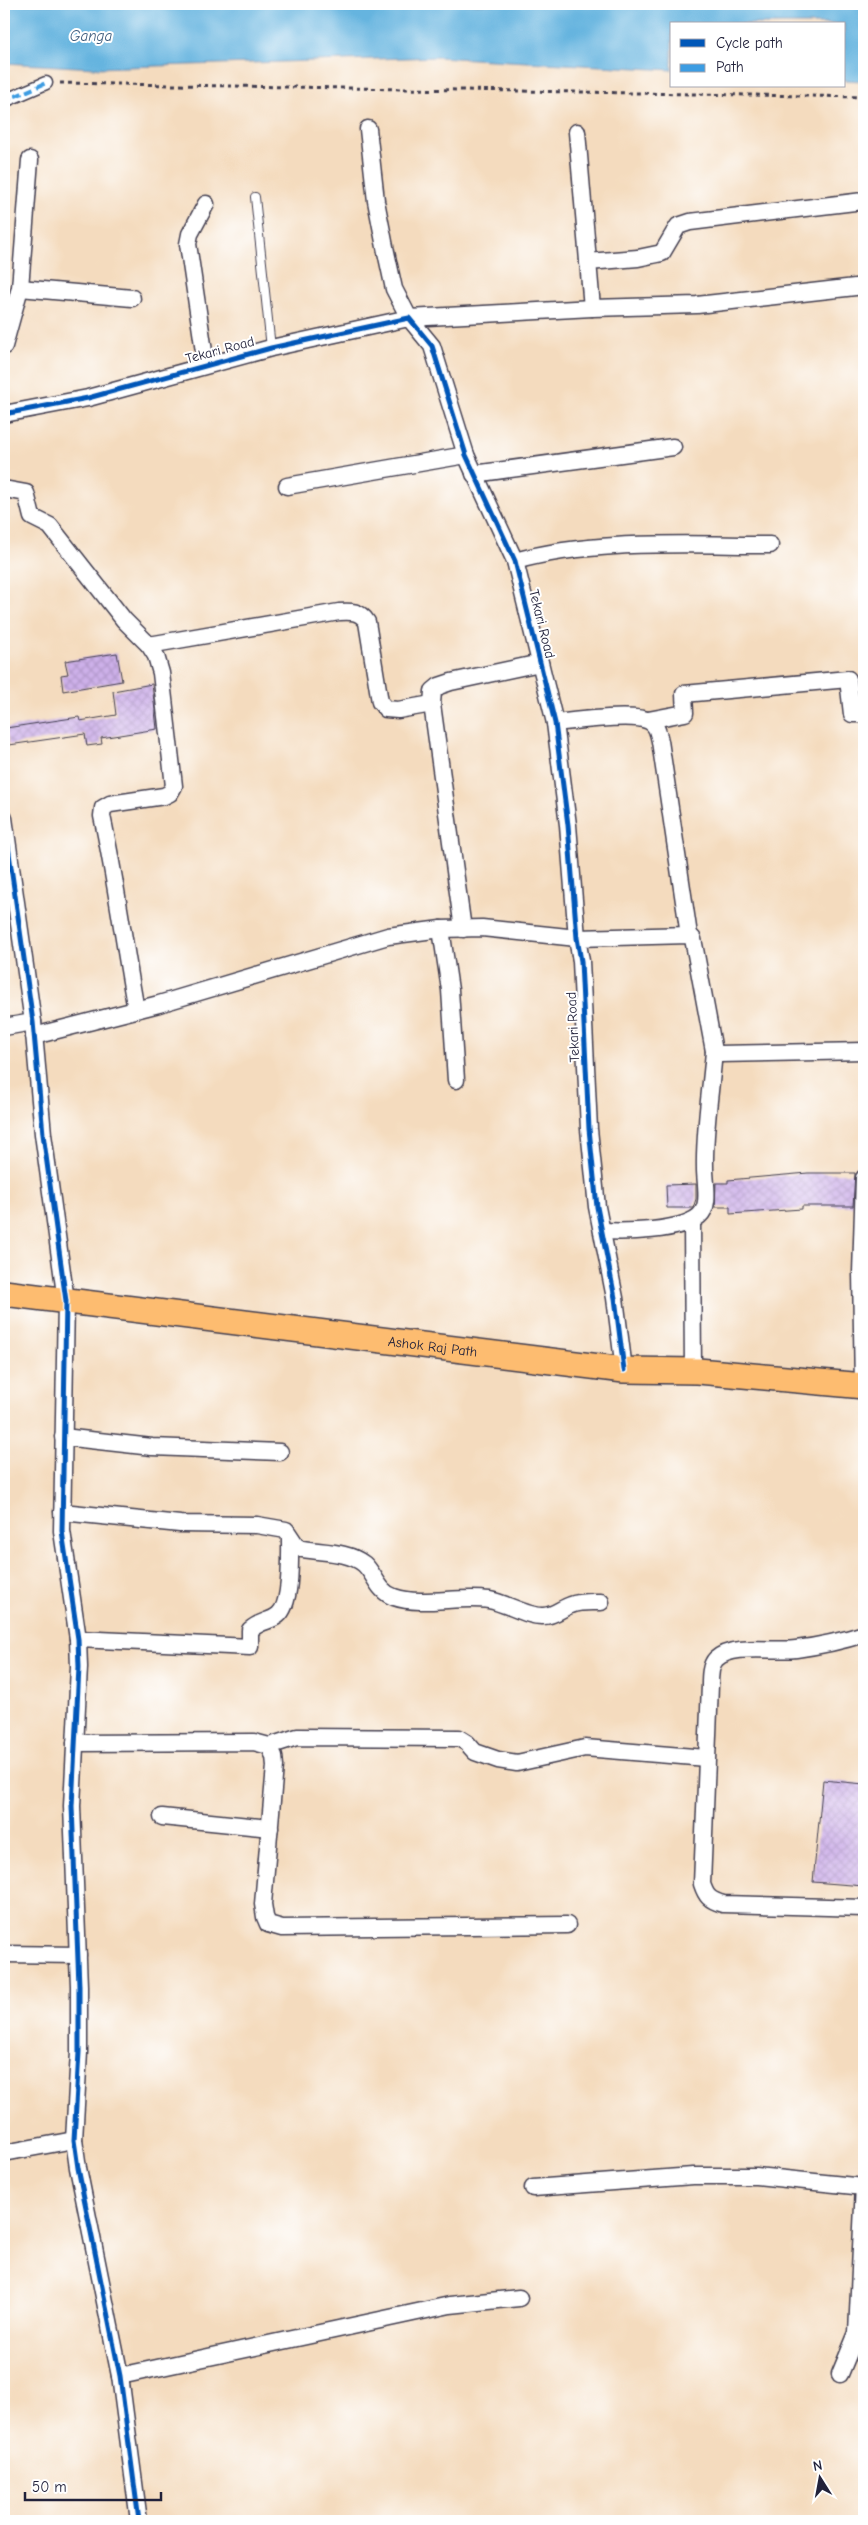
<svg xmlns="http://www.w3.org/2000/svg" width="868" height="2525" font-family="'Comic Neue',sans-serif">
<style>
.water{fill:#65b4df;stroke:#446b8d}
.building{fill:url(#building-cross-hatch)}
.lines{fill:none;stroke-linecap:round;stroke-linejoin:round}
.service-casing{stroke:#423e4f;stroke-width:10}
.pedestrian-casing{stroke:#423e4f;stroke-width:15}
.minor-casing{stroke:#423e4f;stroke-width:19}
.primary-casing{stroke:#423e4f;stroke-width:28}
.path{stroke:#423e4f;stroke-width:3;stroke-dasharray:4 4;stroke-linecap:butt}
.service{stroke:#fff;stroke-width:8}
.pedestrian{stroke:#fff;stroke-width:12}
.minor{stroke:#fff;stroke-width:16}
.primary{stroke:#fdbc70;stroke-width:25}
.quiet{stroke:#3c9ce2;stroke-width:4;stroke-dasharray:8 4;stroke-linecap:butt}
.cycleway-casing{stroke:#fff;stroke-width:8}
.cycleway{stroke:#0057b8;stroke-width:5}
.labels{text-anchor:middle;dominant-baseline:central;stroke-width:4;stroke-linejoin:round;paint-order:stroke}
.street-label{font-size:14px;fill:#22223b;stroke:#fff}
.water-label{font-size:15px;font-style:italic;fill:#3d5c7d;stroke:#fff}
</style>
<defs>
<pattern id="building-cross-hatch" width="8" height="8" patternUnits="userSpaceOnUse" patternTransform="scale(1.25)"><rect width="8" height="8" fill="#cdb0e9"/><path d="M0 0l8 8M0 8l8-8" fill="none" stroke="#b097c9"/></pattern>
</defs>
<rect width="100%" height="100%" fill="#fff"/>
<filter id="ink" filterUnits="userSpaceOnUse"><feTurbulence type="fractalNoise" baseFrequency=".02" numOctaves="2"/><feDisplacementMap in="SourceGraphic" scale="10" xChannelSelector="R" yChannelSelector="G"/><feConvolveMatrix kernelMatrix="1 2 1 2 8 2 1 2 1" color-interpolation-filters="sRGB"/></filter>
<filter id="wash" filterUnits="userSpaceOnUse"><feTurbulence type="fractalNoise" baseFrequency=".0096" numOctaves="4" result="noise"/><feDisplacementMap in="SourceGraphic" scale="20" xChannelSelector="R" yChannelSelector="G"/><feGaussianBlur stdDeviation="1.12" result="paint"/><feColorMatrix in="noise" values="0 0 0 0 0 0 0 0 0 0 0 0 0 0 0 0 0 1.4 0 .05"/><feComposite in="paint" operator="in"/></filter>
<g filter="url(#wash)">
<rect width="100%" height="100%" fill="#f4dbbe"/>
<!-- water -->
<polygon class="water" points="4,4 864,4 864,81 844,80 844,24 672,24 672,70 437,57 95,68 4,63"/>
<g id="blocks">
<!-- building -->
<g class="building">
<polygon points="117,653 122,681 63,691 61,675 68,674 65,661"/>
<polygon points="152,684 157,729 101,738 102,744 87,746 85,734 9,745 6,728 79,717 80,721 116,715 113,691"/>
<polygon points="808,1173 855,1173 853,1206 802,1206 802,1209 730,1214 730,1207 715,1207 716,1183 728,1183 728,1180"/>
<polygon points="696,1184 696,1199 693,1208 667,1208 666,1185"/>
<polygon points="823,1780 864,1784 864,1886 813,1882"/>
</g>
</g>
</g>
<g filter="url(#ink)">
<use href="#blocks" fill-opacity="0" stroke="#423e4f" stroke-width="1"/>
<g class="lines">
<!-- service casing -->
<g class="service-casing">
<polyline id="service" points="255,197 271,348"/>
</g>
<!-- pedestrian casing -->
<g class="pedestrian-casing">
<polyline id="pedestrian" points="4,101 46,83"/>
</g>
<!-- minor casing -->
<g class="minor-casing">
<g id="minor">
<polyline points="368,129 376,201 386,252 394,289 409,318 592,308 697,305 864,286"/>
<polyline points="577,132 592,308"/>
<polyline points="206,204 190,234 188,244 206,365"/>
<polyline points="588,262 638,258 662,253 678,226 690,222 863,201"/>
<polyline points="20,288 132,298"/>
<polyline points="4,346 20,288 30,160"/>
<polyline points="4,414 88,398 271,348 409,318 432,346 466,455 515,561 555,723 568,825 577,938 581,961 589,1129 597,1207 615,1298 624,1370"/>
<polyline points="474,474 673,447"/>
<polyline points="287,486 466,455"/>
<path d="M 4,489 L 26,493 L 32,517 L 50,526 L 124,620 L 149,645 L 156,656 L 161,673 L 174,786 L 170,793 L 164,796 L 110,804 L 103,808 L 102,816 C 116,880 124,945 136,1010"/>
<path d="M 515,561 C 591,539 691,545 770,545"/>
<path d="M 149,645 L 339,612 C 351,611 360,611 367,622 L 380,702 L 386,709 L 398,710 L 432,704"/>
<polyline points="648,720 685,713 684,694 848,679 852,714 864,714"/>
<path d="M 555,723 C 573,721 634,713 649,721 C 657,725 658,733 660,741 L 689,935"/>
<polyline points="4,818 33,1022 43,1134 66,1301 62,1531 78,1639 79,1667 72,1806 79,1986 79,2052 74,2140 78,2168 120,2376 139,2521"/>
<polyline points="441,929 450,990 456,1080"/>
<polyline points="463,929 432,704 433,691 439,686 451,682 540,663"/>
<polyline points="4,1027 33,1022"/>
<polyline points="34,1036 159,1004 388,936 441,929 482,928 577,938 689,935 693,939 695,949 714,1051 719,1054 864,1051"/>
<polyline points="692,1221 693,1371"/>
<path d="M 602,1231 C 625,1232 680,1232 699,1216 C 711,1206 705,1184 705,1169 C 704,1129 711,1090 714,1051"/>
<polyline points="863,1386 861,1273 864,1178"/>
<polyline points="63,1437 152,1447 280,1452"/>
<path d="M 62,1512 L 180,1524 L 257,1525 L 286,1530 L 298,1548 C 318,1553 347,1550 364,1564 C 375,1574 378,1592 394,1597 C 423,1607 458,1595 489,1600 C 506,1603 528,1617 543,1616 C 555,1616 561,1608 571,1605 C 580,1601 592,1602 601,1602"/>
<path d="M 864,1634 C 842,1641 819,1646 796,1649 C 774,1652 733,1643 716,1659 C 710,1665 710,1677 710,1685 L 702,1884 C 706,1896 709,1900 723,1904 L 864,1908"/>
<path d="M 78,1639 L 250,1647 L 250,1630 C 261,1620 270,1622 278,1615 C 292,1604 290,1556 290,1538"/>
<polyline points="75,1743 254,1742 269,1746 274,1756 275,1766 263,1904 265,1917 268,1924 282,1928 567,1925"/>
<polyline points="269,1746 297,1737 459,1738 467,1743 475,1752 498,1760 517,1763 585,1748 706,1758"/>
<polyline points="162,1817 270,1828"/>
<polyline points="4,1954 78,1955"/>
<polyline points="4,2153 74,2140"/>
<polyline points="533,2188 693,2176 756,2176 864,2187"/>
<polyline points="840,2374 857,2333 864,2185"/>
<polyline points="120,2376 450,2305 519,2298"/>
</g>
</g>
<!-- primary casing -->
<g class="primary-casing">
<g id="primary">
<path id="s1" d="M 4,1293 L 624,1370 L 698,1371 L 864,1386"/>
</g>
</g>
<!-- path -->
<polyline class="path" points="60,83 864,97"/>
<!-- service -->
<use href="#service" class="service"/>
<!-- pedestrian -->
<use href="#pedestrian" class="pedestrian"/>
<!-- minor -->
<use href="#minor" class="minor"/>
<!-- primary -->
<use href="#primary" class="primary"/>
<!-- quiet -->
<polyline class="quiet" points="4,101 46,83"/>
<!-- cycleway casing -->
<g class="cycleway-casing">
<g id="cycleway">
<polyline points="4,414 88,398 271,348 409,318 432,346 466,455 515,561 555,723 568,825 577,938 581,961 589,1129 597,1207 615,1298 624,1370"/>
<polyline points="4,818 33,1022 43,1134 66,1301 62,1531 78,1639 79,1667 72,1806 79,1986 79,2052 74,2140 78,2168 120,2376 139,2521"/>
</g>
</g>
<!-- cycleway -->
<use href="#cycleway" class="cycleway"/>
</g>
</g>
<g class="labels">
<!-- street labels -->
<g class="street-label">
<text transform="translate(220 350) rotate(-15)">Tekari Road</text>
<text transform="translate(542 624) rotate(76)">Tekari Road</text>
<text transform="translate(573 1027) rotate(-93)">Tekari Road</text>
<text stroke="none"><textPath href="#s1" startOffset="432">Ashok Raj Path</textPath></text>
</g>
<!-- water labels -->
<g class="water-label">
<text x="91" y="36">Ganga</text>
</g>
</g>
<!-- margin -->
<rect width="868" height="2525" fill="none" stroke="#fff" stroke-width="20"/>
<!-- legend -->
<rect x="670" y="22" width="175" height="65" fill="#ffffff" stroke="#a7a7b1"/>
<rect x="680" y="39" width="25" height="8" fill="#0057b8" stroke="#a7a7b1"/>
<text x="716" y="48" font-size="15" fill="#22223b">Cycle path</text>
<rect x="680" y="64" width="25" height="8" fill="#3c9ce2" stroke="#a7a7b1"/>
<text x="716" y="72" font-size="15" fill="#22223b">Path</text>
<!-- north arrow -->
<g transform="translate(820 2478) rotate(349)" stroke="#ffffff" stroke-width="4" paint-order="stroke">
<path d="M0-4L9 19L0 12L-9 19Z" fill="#22223b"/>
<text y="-8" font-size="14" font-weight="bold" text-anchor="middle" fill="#22223b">N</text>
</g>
<!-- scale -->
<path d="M25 2492v8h136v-8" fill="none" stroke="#22223b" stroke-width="2.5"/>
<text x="32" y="2492" font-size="15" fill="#22223b" stroke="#ffffff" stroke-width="4" paint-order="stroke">50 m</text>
</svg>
